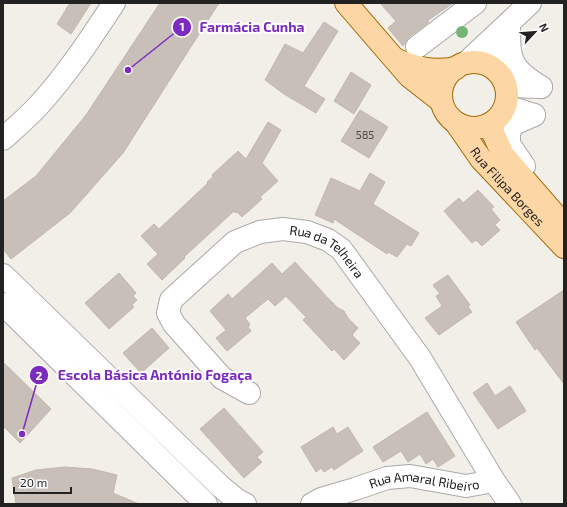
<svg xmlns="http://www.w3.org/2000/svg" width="567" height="507" font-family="'Exo 2',sans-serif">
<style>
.building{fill:#c7bfb8;stroke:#c4b6ab}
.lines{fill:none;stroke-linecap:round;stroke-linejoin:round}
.minor-casing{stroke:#a9a9a9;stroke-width:24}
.major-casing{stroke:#a06b00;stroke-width:24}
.minor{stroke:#fff;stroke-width:22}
.major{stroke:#fcd6a4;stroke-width:22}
.tree{fill:#74b475}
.labels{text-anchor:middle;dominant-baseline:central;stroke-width:4;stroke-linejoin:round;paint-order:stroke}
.number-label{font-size:11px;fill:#4b4948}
.street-label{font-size:13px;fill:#222;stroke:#fff}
.leader{fill:none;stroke:#7b2cbf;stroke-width:1.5}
.callout-dot{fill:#7b2cbf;stroke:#fff;stroke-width:1.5}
.mark-label{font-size:12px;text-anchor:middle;font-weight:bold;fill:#fff}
.callout-label{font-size:14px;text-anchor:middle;font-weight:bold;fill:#7b2cbf;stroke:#fff;stroke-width:4;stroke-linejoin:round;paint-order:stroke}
</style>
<rect width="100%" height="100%" fill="#f2efe9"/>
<!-- building -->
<g class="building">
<polygon points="70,3 91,3 71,34 57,24"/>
<polygon points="160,3 219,3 123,153 70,213 11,259 3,249 3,201 36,176 86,115"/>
<polygon points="380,3 453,3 427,21 429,22 409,37 403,46 388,28 396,21"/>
<polygon points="324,22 338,31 304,86 325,99 316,113 284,94 265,80 285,44 303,53"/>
<polygon points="351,72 371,85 354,114 334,101"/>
<polygon points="360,110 388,127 369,158 341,141"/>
<polygon points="268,122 281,130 262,163 278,181 260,197 262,199 242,217 237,212 235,213 234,211 184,257 185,258 162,280 147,264 158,254 141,236 154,224 159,229 208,183 207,182 213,177 212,175 238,151 246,159"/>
<polygon points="370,173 385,182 373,204 419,233 411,246 407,244 397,257 388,252 387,254 334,219 333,223 315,215 331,178 360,191"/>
<polygon points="478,190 494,207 491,209 500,220 495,225 500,230 482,246 476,240 472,243 444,211 459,198 463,203"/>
<polygon points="295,262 327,297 338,308 344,311 348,318 358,328 352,335 360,343 344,360 334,349 332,351 303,320 306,317 286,296 275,306 268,299 245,318 250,324 248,327 251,331 227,351 216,338 226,330 210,311 228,294 232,299 272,263 282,274"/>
<polygon points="119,273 136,293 133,296 137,300 132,305 134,307 109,329 85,303"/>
<polygon points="448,275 470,305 468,307 472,312 439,335 425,318 442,306 436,296 440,294 433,285"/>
<polygon points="564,290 564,384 537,348 535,350 516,322"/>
<polygon points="152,328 169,348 141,373 123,353"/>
<polygon points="3,362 51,409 20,443 3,426"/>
<polygon points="487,383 495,396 510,386 526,411 498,429 473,393"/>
<polygon points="224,408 263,452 257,457 262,462 244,478 200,429"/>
<polygon points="427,412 455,456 438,467 433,459 426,464 420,454 408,462 401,451 383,462 373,447"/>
<polygon points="333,427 337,434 348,427 363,451 334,470 332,467 324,472 321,468 316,472 301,447"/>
<polygon points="65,467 92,469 117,475 113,493 139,504 16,504 12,478 36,470"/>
</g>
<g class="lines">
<!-- minor casing -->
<g class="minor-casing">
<g id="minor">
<path d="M 509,23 C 509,59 509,68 541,87"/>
<polyline points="417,47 475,3"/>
<polyline points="466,63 530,3"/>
<polyline points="490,66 505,31"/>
<polyline points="506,86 541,87"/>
<polyline points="506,106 534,115"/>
<path d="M 3,139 C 15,128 28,117 39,105 C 68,73 91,38 114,3"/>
<polyline points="524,166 509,144 509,132 514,124 534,115"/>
<polyline points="3,275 220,486 237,500 245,504"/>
<polyline points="3,304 206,504"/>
<path id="s1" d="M 249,393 L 222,378 L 174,324 L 168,313 L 171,300 L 235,242 L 260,232 L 283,229 L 307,232 L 328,240 L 341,249 L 420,358 L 494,481 L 510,504"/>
<path id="s2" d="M 312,504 L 321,499 L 355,489 L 387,478 L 410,476 L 466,486 L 494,481"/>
</g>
</g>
<!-- major casing -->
<g class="major-casing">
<g id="major">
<polyline points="346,3 409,76 441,101"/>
<path d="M 397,60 C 419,69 432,72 456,68"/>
<circle cx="474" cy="95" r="33"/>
<path id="s3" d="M 456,123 L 481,159 L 564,247"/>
<polyline points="493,123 493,133 503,155 564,225"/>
</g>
</g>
<!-- minor -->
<use href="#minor" class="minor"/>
<!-- major -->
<use href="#major" class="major"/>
</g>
<!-- trees -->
<circle class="tree" cx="462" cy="32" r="6"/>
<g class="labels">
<!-- number labels -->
<g class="number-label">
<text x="365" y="134">585</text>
</g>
<!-- street labels -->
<g class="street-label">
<text stroke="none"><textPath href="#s3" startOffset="82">Rua Filipa Borges</textPath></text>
<text stroke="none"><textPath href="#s1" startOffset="317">Rua da Telheira</textPath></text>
<text stroke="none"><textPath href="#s2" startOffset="117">Rua Amaral Ribeiro</textPath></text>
</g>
</g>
<!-- callouts -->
<path class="leader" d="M128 70L182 27M22 434L39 375"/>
<g class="callout-dot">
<circle cx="128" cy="70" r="4"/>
<circle cx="22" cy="434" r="4"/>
<circle cx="182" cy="27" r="10"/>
<circle cx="39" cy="375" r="10"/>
</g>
<g class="mark-label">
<text x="182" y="31">1</text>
<text x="39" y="380">2</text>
</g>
<g class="callout-label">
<text x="252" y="32">Farmácia Cunha</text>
<text x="155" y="380">Escola Básica António Fogaça</text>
</g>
<!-- border -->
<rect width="567" height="507" fill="none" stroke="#222222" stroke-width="8"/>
<!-- north arrow -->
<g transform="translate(535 32) rotate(64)" stroke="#ffffff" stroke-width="3" paint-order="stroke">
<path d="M0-3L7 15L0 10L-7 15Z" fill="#222222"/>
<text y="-6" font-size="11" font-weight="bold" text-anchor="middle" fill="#222222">N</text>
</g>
<!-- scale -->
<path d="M14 487v6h57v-6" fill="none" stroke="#222222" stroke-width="2"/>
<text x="20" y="487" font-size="12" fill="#222222" stroke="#ffffff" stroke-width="3" paint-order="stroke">20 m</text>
</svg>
